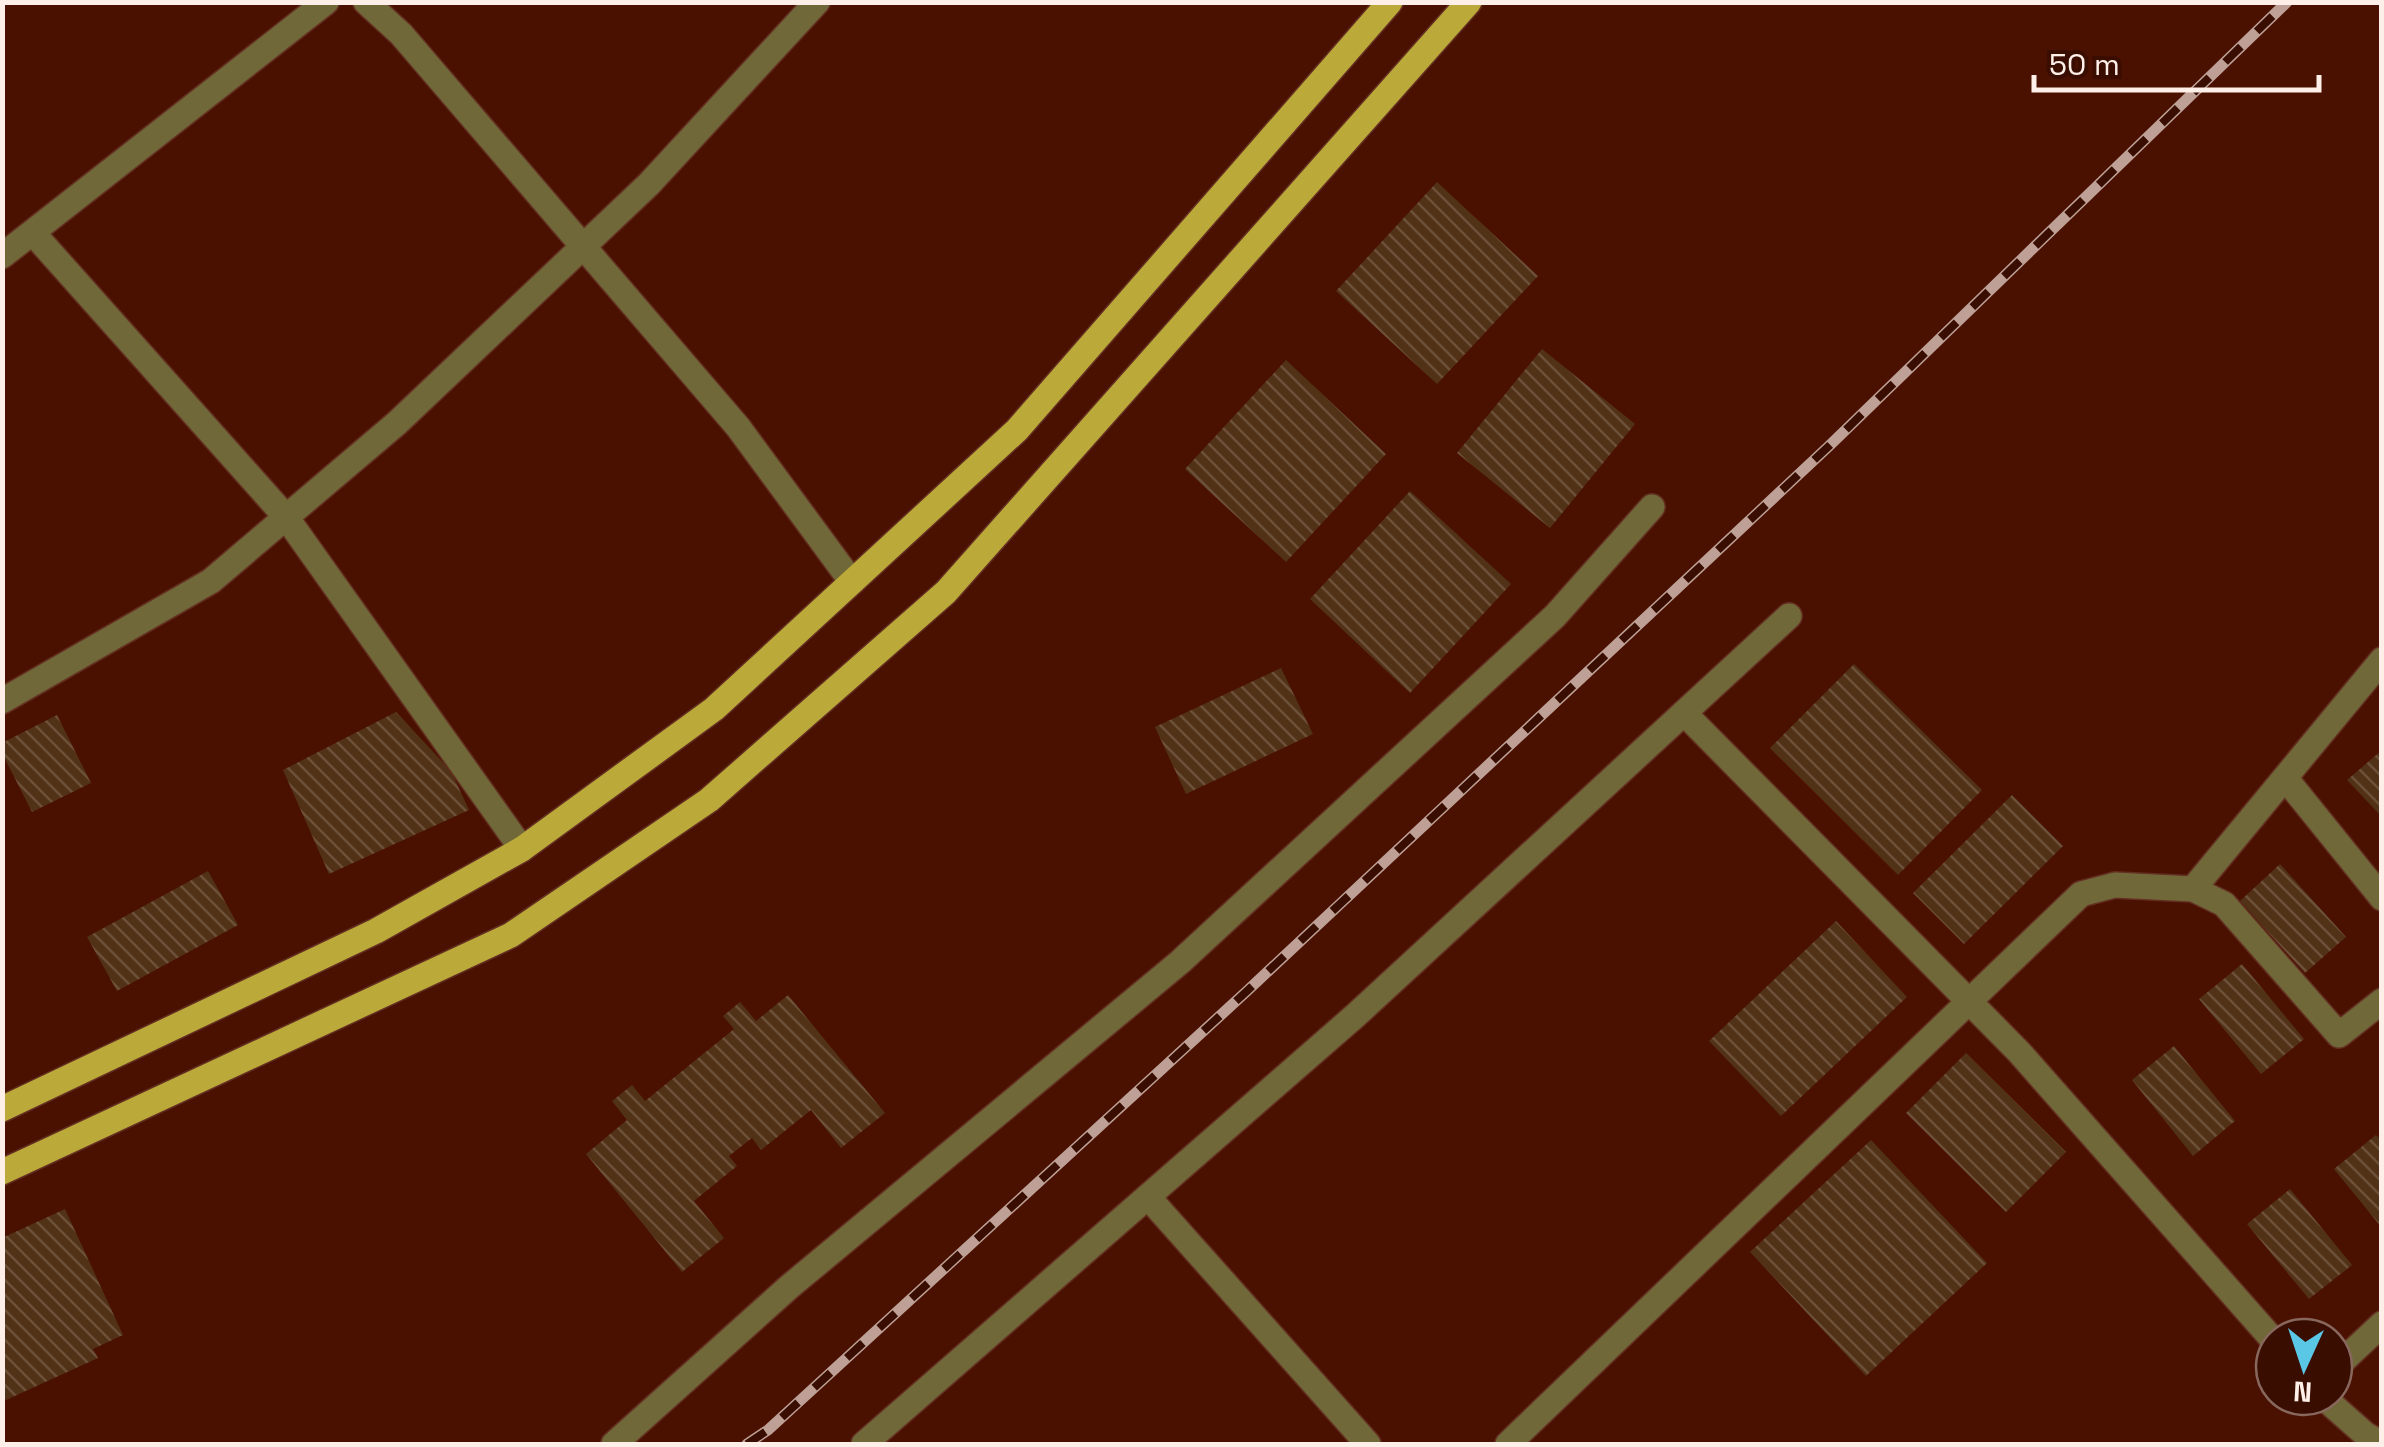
<svg xmlns="http://www.w3.org/2000/svg" width="2384" height="1447" font-family="'Space Grotesk',sans-serif">
<style>
.building{fill:url(#building-back-hatch)}
.lines{fill:none;stroke-linecap:round;stroke-linejoin:round}
.minor-casing{stroke:#632f21;stroke-width:28}
.primary-casing{stroke:#632f21;stroke-width:28}
.minor{stroke:#706838;stroke-width:25}
.primary{stroke:#bba939;stroke-width:25}
.rail-casing{stroke:#bea096;stroke-width:11}
.rail{stroke:#390d00;stroke-width:8;stroke-dasharray:22;stroke-linecap:butt}
</style>
<defs>
<pattern id="building-back-hatch" width="6" height="6" patternUnits="userSpaceOnUse" patternTransform="scale(2.5)"><rect width="6" height="6" fill="#523217"/><path d="M-1 5l2 2M0 0l6 6M5-1l2 2" fill="none" stroke="#6c5039"/></pattern>
</defs>
<rect width="100%" height="100%" fill="#4a1000"/>
<!-- building -->
<g class="building">
<polygon points="1437,182 1538,276 1437,384 1336,291"/>
<polygon points="1542,349 1635,424 1550,528 1457,453"/>
<polygon points="1286,360 1386,454 1286,562 1185,469"/>
<polygon points="1410,491 1511,584 1410,693 1310,599"/>
<polygon points="1854,664 1982,790 1898,875 1770,748"/>
<polygon points="1281,668 1313,734 1186,794 1155,727"/>
<polygon points="396,712 451,771 469,810 329,874 283,770"/>
<polygon points="57,715 91,783 32,812 2,753 2,743"/>
<polygon points="2382,750 2382,817 2347,780"/>
<polygon points="2012,795 2063,846 1964,944 1913,893"/>
<polygon points="2280,864 2346,937 2305,973 2240,901"/>
<polygon points="208,871 238,925 117,991 87,937"/>
<polygon points="1836,921 1907,997 1781,1116 1709,1041"/>
<polygon points="2242,964 2304,1039 2261,1074 2199,999"/>
<polygon points="788,995 885,1113 841,1148 811,1110 761,1150 752,1138 729,1156 737,1166 694,1201 724,1238 682,1272 586,1154 627,1120 612,1101 632,1085 645,1101 734,1029 723,1016 740,1002 756,1021"/>
<polygon points="2174,1046 2235,1121 2193,1156 2132,1080"/>
<polygon points="1966,1053 2066,1152 2006,1212 1906,1113"/>
<polygon points="2376,1135 2382,1141 2382,1228 2334,1169"/>
<polygon points="1871,1140 1987,1263 1866,1376 1750,1252"/>
<polygon points="2290,1189 2352,1265 2309,1299 2247,1224"/>
<polygon points="65,1209 123,1335 93,1349 98,1358 6,1400 2,1392 2,1238"/>
</g>
<g class="lines">
<!-- minor casing -->
<g class="minor-casing">
<g id="minor">
<polyline points="366,2 401,34 738,427 852,582"/>
<polyline points="33,233 286,517 522,849"/>
<polyline points="2,256 326,2"/>
<polyline points="2,701 211,581 397,423 649,184 817,2"/>
<polyline points="1684,713 2019,1052 2274,1341"/>
<polyline points="2286,779 2382,898"/>
<polyline points="2193,889 2382,660"/>
<polyline points="1148,1197 1368,1444"/>
<polyline points="2334,1369 2382,1324"/>
<polyline points="2323,1397 2366,1435 2382,1444"/>
<polyline points="614,1444 789,1287 1180,962 1555,616 1652,507"/>
<polyline points="864,1444 1356,1015 1789,616"/>
<polyline points="1508,1444 2081,894 2115,885 2193,889 2224,904 2339,1035 2382,1001"/>
</g>
</g>
<!-- primary casing -->
<g class="primary-casing">
<g id="primary">
<polyline points="2,1109 376,931 522,849 714,709 1017,430 1390,2"/>
<polyline points="2,1172 511,935 709,800 946,592 1469,2"/>
</g>
</g>
<!-- minor -->
<use href="#minor" class="minor"/>
<!-- primary -->
<use href="#primary" class="primary"/>
<!-- rail casing -->
<g class="rail-casing">
<polyline id="rail" points="747,1444 768,1430 1247,991 1829,446 2287,2"/>
</g>
<!-- rail -->
<use href="#rail" class="rail"/>
</g>
<!-- border -->
<rect width="2384" height="1447" fill="none" stroke="#feefe9" stroke-width="10"/>
<!-- north arrow -->
<g transform="translate(2304 1367) rotate(183)"><circle r="48" fill="#390d00" stroke="#88675d" stroke-width="2.5"/>
<path d="M0-8L18 38L0 25L-18 38Z" fill="#5bc7e7"/>
<text y="-15" font-size="28" font-weight="bold" text-anchor="middle" fill="#feefe9">N</text>
</g>
<!-- scale -->
<path d="M2034 75v15h285v-15" fill="none" stroke="#feefe9" stroke-width="5"/>
<text x="2049" y="75" font-size="30" fill="#feefe9" stroke="#390d00" stroke-width="8" paint-order="stroke">50 m</text>
</svg>
